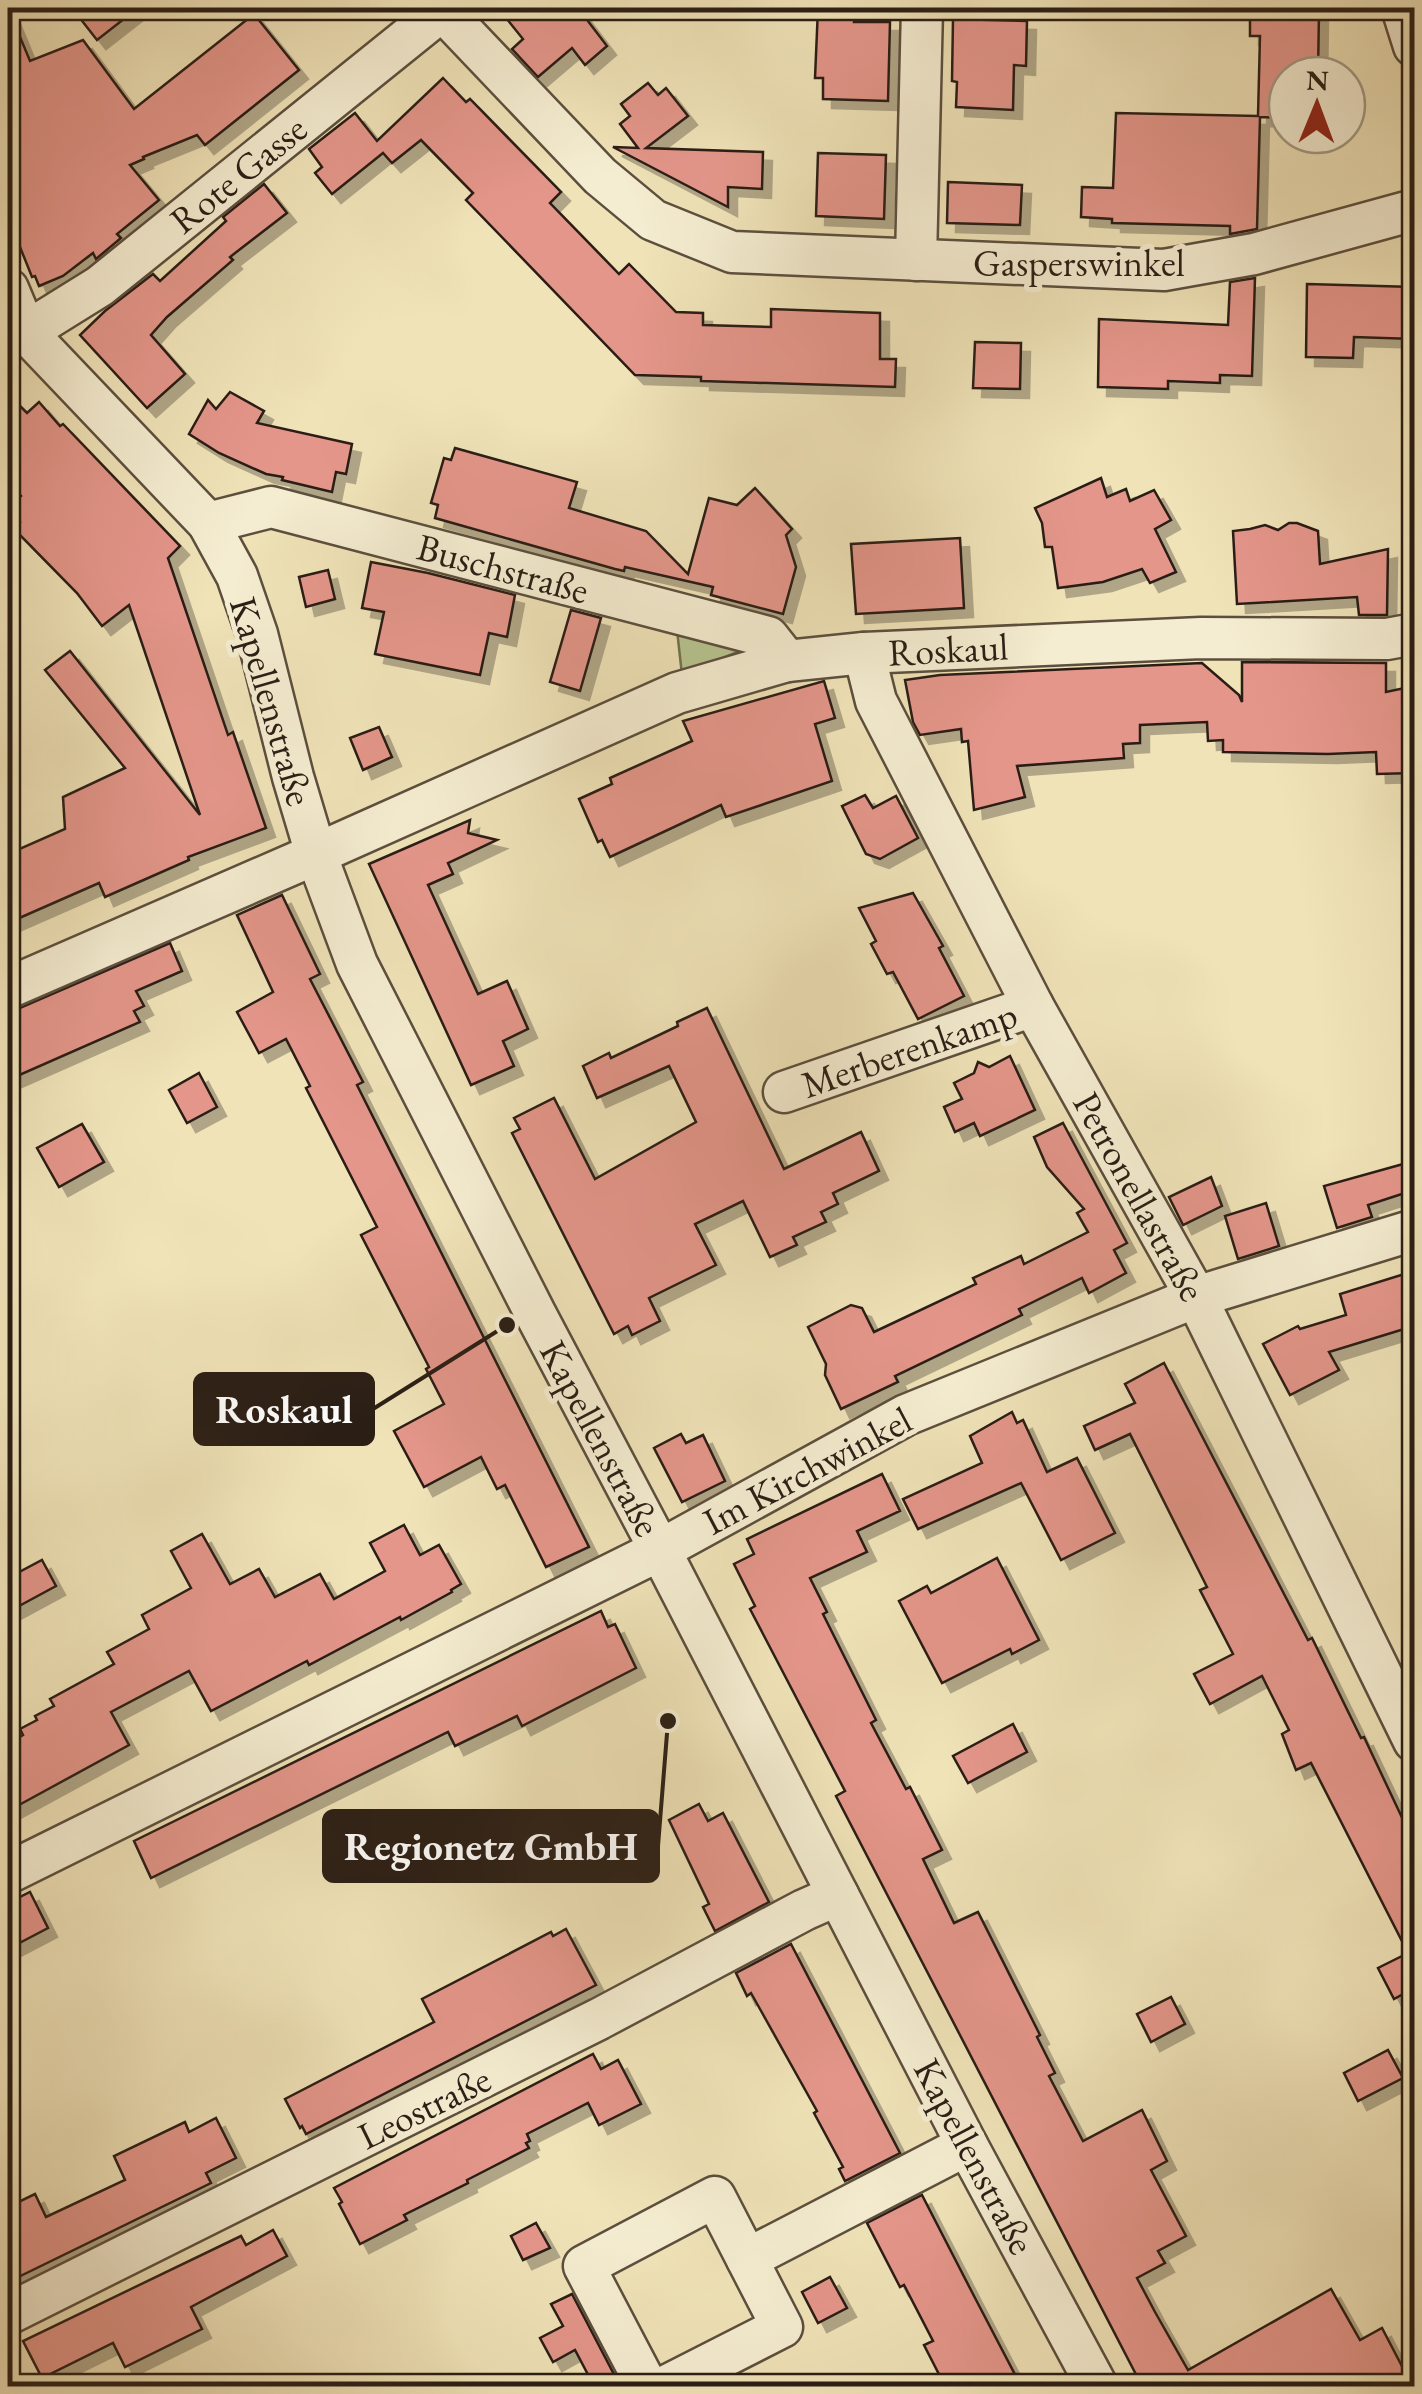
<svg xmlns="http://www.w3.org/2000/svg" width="1422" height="2394" font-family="'EB Garamond',serif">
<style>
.green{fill:#b7c490;stroke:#707152;stroke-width:2.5}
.building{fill:#e4968a;stroke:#2a1e15;stroke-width:2.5;filter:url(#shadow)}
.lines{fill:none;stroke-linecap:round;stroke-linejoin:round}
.minor-casing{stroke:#5c4f3e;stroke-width:45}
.minor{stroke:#f5edd1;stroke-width:40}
.labels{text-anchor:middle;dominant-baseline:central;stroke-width:10;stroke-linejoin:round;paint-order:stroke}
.street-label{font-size:38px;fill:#2a1e15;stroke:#f5edd1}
.leader{fill:none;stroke:#2a1e15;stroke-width:4}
.callout-dot{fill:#2a1e15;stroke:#f5edd1;stroke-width:4}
.callout{fill:#2a1e15;stroke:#2a1e15;stroke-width:4}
.callout-label{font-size:40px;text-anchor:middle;font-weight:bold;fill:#fff}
</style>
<defs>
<filter id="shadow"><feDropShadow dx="9" dy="9" stdDeviation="0" flood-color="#0004"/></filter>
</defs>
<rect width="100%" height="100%" fill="#f0e3b8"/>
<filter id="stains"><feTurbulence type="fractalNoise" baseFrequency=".002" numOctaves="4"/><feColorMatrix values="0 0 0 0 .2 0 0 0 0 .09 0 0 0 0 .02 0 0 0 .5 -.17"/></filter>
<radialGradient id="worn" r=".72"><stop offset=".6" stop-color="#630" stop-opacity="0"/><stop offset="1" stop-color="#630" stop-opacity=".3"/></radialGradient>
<!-- green -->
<polygon class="green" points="676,621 752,646 682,675"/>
<!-- building -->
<g class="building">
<polygon points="8,8 30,61 83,40 134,109 254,14 299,70 205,145 197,135 143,157 144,159 130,165 159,200 117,234 121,238 96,259 93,253 63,276 39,286 35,276 32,277 8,217"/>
<polygon points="72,8 138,8 97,40"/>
<polygon points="498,8 578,8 607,46 585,65 572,48 538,77 512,49 523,39"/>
<polygon points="818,8 854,8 854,22 890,22 888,101 823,99 823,78 815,78"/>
<polygon points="1250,9 1319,11 1318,75 1287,75 1287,118 1260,117 1257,229 1230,234 1230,226 1112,223 1112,219 1081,217 1082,187 1113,188 1116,113 1258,116 1260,36 1250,36"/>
<polygon points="953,19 1027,21 1026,66 1014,65 1013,110 956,107 957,82 952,81"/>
<polygon points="443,78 466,102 470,99 561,192 550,203 619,274 629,264 676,312 703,313 703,325 771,327 771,309 880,313 880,359 896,359 895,387 701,381 701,377 635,375 466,200 473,193 421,140 392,163 383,153 332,194 315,173 322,167 309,149 355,113 377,141"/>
<polygon points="648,83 658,95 666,88 688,116 646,148 763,152 762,189 728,187 728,207 613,147 638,148 620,124 630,116 621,104"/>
<polygon points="818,153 886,155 884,219 816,216"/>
<polygon points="948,182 1022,185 1020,225 947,223"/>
<polygon points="264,184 287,213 230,257 233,260 167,317 151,335 185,374 147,408 80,335 105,311 153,274 160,281 226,221 223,217"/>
<polygon points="1255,278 1252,376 1220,375 1220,383 1168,381 1168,389 1098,387 1099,319 1228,325 1230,282"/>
<polygon points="1307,284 1414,287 1414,339 1354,337 1353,358 1306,357"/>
<polygon points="975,342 1021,343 1020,389 973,388"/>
<polygon points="230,392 264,411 257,423 352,444 346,474 336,472 332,492 282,480 283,477 266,474 219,453 189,434 208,400 216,409"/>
<polygon points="8,394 27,413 39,402 60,426 63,424 180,546 168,558 228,735 233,732 266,828 188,857 189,860 105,897 99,883 8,923 8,854 65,829 63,797 125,768 45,670 70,651 200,815 129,605 102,626 77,593 14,529 20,522 8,508 21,496 8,482"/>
<polygon points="455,448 577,482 569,508 646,531 688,574 709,498 737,505 755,488 792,529 786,535 796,567 783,614 711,595 713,587 625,567 624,571 615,569 435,518 438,505 431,503 444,458 451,460"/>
<polygon points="1101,478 1107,497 1126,489 1130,501 1154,490 1171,520 1155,529 1176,572 1150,583 1142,569 1103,582 1058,588 1052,547 1045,547 1042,523 1035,508"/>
<polygon points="1289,523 1297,523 1318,531 1320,564 1388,549 1387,615 1359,615 1357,597 1237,604 1233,531 1250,529 1265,525 1278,530"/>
<polygon points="960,538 964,608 856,614 851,544"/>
<polygon points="371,562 428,573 515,595 507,637 489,633 480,675 375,654 384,612 362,608"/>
<polygon points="328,570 335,599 306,607 299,577"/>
<polygon points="571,610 601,618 580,691 550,682"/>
<polygon points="1242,662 1386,663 1386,692 1414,686 1414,773 1377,774 1376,752 1328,754 1223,752 1223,740 1208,741 1207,722 1140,725 1140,743 1123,744 1124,758 1017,766 1025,797 974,810 968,741 962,742 961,729 920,735 913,722 905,680 940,675 1202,663 1239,695 1242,702"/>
<polygon points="824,681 835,718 815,724 832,781 726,817 721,805 610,857 602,840 598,842 579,799 612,784 610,778 692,741 683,721"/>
<polygon points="379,727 392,757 363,770 350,738"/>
<polygon points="865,795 873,808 896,796 918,838 880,859 866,854 842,806"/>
<polygon points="470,820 468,833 497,840 448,863 453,874 428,885 478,994 507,981 528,1029 503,1041 514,1066 471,1085 369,864"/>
<polygon points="913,893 943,946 939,948 964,996 918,1019 893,972 887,974 871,944 876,941 859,908"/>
<polygon points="282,895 320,974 310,979 363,1082 357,1085 589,1547 546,1567 505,1485 497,1489 481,1457 424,1487 394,1431 444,1404 426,1369 429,1367 361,1235 377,1227 306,1088 310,1086 286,1039 259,1053 237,1012 273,992 237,915"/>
<polygon points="170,943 182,971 136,991 144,1006 134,1011 140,1022 8,1080 8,1013"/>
<polygon points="707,1008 784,1169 861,1132 879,1171 833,1193 838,1204 821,1212 826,1222 793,1237 797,1245 770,1257 743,1201 695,1224 716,1265 649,1298 660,1321 632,1335 628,1326 614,1334 512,1133 520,1129 514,1118 554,1098 595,1179 696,1122 669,1066 597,1098 583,1066 609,1053 611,1058 678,1026 677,1022"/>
<polygon points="1010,1056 1035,1110 980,1136 974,1123 955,1132 944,1107 962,1099 954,1083 974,1073 978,1062 989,1067"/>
<polygon points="199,1073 217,1107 187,1123 169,1090"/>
<polygon points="1063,1123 1127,1243 1114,1250 1126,1273 1089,1293 1082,1278 1019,1309 1022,1315 895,1376 898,1382 841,1409 825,1375 826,1364 808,1327 851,1305 862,1308 874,1332 976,1284 973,1278 1021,1256 1024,1264 1088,1232 1077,1213 1084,1209 1047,1167 1034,1137"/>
<polygon points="82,1124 104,1162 59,1187 37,1148"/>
<polygon points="1414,1161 1414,1190 1368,1205 1372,1217 1337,1228 1324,1186"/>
<polygon points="1211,1177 1222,1206 1183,1225 1169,1197"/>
<polygon points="1266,1203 1279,1246 1238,1259 1225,1216"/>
<polygon points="1414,1271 1414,1326 1329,1352 1339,1370 1290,1395 1263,1344 1298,1326 1300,1329 1346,1315 1340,1294"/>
<polygon points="1164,1363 1308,1640 1312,1638 1361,1738 1364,1737 1414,1843 1414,1988 1394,1999 1378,1968 1408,1953 1311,1763 1296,1770 1282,1734 1289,1730 1262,1676 1210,1704 1194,1674 1233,1654 1200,1590 1207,1587 1130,1434 1095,1450 1084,1426 1135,1403 1125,1384"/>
<polygon points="1012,1412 1017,1423 1023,1420 1047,1472 1077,1458 1115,1533 1061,1560 1021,1483 918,1529 903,1499 982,1463 970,1436"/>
<polygon points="681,1434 686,1443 703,1435 725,1481 682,1502 654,1448"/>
<polygon points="882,1474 900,1511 857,1531 867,1552 810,1578 827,1612 823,1614 876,1720 871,1723 906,1789 910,1787 942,1850 923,1859 954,1923 978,1912 1040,2035 1037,2037 1055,2073 1049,2076 1083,2141 1142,2110 1167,2161 1151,2170 1186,2236 1158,2251 1165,2263 1137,2278 1155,2312 1188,2370 1331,2289 1360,2340 1382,2328 1406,2374 1385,2386 1142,2386 836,1796 845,1791 750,1609 755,1606 734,1564 754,1554 747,1539"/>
<polygon points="404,1525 420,1555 439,1545 461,1584 451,1590 452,1592 401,1620 400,1617 309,1665 307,1661 211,1711 189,1671 111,1712 129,1745 8,1811 8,1744 23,1735 20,1729 37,1720 35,1716 54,1706 50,1699 114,1664 107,1652 149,1629 142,1615 191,1588 171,1551 202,1534 230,1584 259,1569 275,1597 320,1574 334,1599 385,1571 370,1543"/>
<polygon points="997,1558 1039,1640 1012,1654 1010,1649 942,1683 899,1601 927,1586 931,1593"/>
<polygon points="42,1560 56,1586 8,1612 8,1578"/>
<polygon points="601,1611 608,1627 615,1624 636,1668 522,1726 517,1716 455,1746 448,1732 151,1878 134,1841"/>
<polygon points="1013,1724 1027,1752 968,1783 953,1756"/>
<polygon points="699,1804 708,1821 723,1813 769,1902 715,1931 703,1907 709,1904 669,1820"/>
<polygon points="30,1892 48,1928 8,1949 8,1903"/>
<polygon points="566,1929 596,1985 306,2134 302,2126 300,2128 285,2099 434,2022 422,1999 551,1932 553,1936"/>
<polygon points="791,1944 900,2153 845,2181 839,2169 843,2167 814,2113 817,2111 751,1993 747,1996 736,1973"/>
<polygon points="1171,1997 1185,2024 1151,2042 1137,2014"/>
<polygon points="1388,2050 1403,2078 1358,2101 1344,2073"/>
<polygon points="593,2054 601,2069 618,2060 641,2104 599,2125 588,2103 527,2134 530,2141 526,2143 529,2148 467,2180 468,2183 404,2215 407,2220 360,2244 339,2204 342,2202 334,2188"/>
<polygon points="216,2118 236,2158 206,2173 211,2183 8,2282 8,2207 35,2194 46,2217 125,2180 114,2156 185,2122 189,2132"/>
<polygon points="922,2195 974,2296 1021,2386 945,2386 924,2345 933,2341 904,2285 900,2287 867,2223"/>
<polygon points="536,2223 550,2248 523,2260 511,2236"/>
<polygon points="273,2230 287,2256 191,2307 202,2329 125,2367 113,2343 42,2378 23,2341 241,2236 246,2245"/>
<polygon points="830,2277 847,2308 818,2323 802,2292"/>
<polygon points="572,2294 619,2384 615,2386 594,2386 575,2350 553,2362 540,2338 563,2326 551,2304"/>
</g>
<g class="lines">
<!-- minor casing -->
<g class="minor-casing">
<g id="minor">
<polyline points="1402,8 1414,46"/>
<polyline points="442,10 600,176 653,220 732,252 1164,270 1254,254 1414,210"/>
<polyline points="916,260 922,8"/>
<polyline points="8,289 26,332 208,523 237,576 257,634 293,777 316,854 357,964 535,1313 660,1550 967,2145 1097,2386"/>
<polyline points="8,340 26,332 100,286 445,8"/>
<polyline points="208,523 271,507 768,637 787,661"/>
<polyline points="864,653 876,701 1033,1006 1196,1297 1414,1741"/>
<polyline points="8,988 316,854 677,693 787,661 864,653 1201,638 1387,639 1414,634"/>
<polyline points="784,1092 1033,1006"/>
<polyline points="8,1873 660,1550 906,1415 1196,1297 1414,1230"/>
<polyline points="747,2259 967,2145"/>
<polyline points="8,2314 599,2019 804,1910 838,1895"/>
<polyline points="647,2386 584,2266 715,2197 782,2327 666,2386"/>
</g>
</g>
<!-- minor -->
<use href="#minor" class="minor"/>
</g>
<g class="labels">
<!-- street labels -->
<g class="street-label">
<text transform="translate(238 174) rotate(-39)">Rote Gasse</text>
<text x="1079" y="262">Gasperswinkel</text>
<text transform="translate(503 568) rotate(15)">Buschstraße</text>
<text transform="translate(948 649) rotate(-3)">Roskaul</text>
<text transform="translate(272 701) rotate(74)">Kapellenstraße</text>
<text transform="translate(909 1049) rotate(-19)">Merberenkamp</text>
<text transform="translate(1140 1196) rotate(61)">Petronellastraße</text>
<text transform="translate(601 1438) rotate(62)">Kapellenstraße</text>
<text transform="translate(807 1470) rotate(-28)">Im Kirchwinkel</text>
<text transform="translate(424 2107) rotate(-26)">Leostraße</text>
<text transform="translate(975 2156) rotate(62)">Kapellenstraße</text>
</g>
</g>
<!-- callouts -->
<path class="leader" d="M507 1325L373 1409M668 1721L658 1846"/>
<g class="callout-dot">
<circle cx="507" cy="1325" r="10"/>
<circle cx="668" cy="1721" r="10"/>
</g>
<g class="callout">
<rect x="195" y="1374" width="178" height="70" rx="10"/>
<rect x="324" y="1811" width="334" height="70" rx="10"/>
</g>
<g class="callout-label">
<text x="284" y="1423">Roskaul</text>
<text x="491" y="1860">Regionetz GmbH</text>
</g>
<!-- margin -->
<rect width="1422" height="2394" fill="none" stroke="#f0e3b8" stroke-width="40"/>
<rect x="10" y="10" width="1402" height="2374" fill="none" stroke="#2a1e15" stroke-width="5"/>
<rect x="20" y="20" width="1382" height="2354" fill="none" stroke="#2a1e15" stroke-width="2.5"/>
<!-- north arrow -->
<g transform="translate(1317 105) rotate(1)"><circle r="48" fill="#f5edd1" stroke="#a49a86" stroke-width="2.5"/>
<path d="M0-8L18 38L0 25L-18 38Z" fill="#8f2418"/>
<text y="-15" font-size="28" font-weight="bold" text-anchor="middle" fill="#2a1e15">N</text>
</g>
<rect width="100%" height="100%" filter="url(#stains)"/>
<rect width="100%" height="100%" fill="url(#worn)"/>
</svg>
